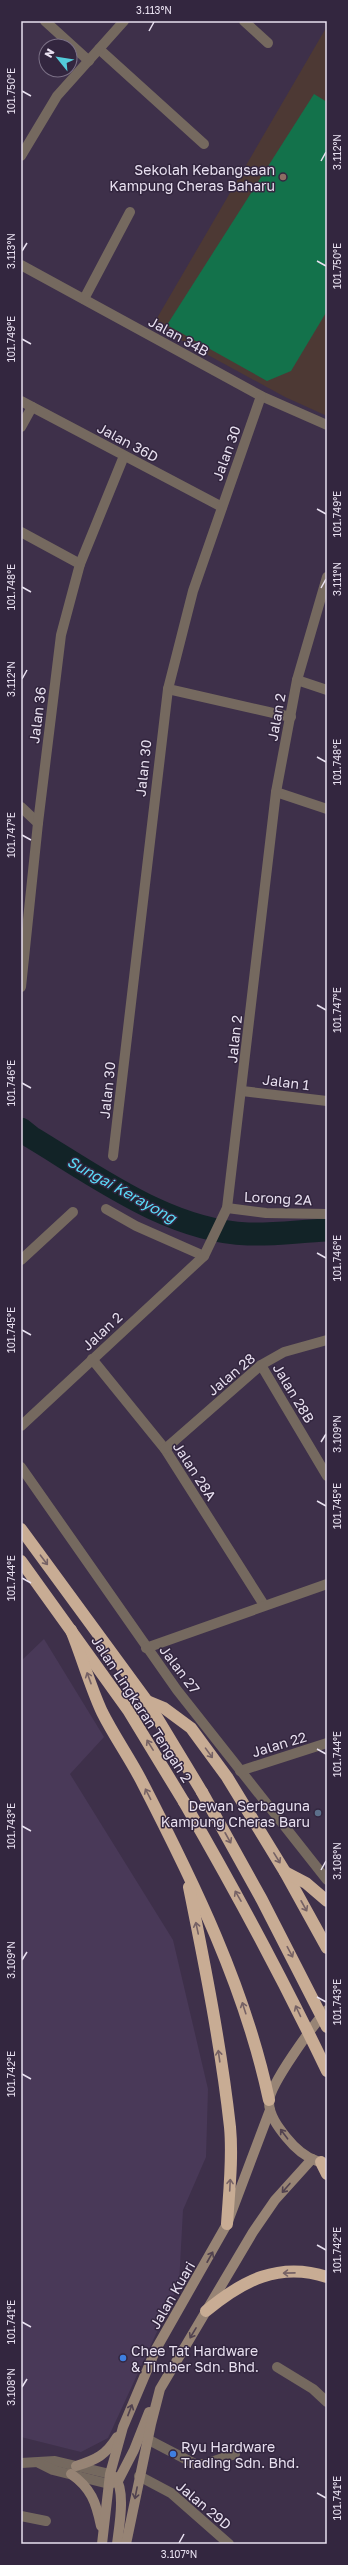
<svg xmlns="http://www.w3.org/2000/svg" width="348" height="2565" font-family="'Golos Text',sans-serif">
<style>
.built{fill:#493958}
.education{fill:#4d3934}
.green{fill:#13724b}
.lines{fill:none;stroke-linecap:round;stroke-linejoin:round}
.river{stroke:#122327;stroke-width:23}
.street{stroke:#75695f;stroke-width:10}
.secondary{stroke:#978475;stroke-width:10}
.highway{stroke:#c8ac94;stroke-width:12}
.highway-bridge{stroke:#c8ac94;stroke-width:12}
.oneway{stroke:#766265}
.oneway2{stroke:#51424f}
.ticks{fill:none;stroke:#e8e0f0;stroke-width:1.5}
.education-dot{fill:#8d6e63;stroke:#33263f;stroke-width:1.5}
.service-dot{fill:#5c6f8a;stroke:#33263f;stroke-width:1.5}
.shop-dot{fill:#3f7fe0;stroke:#33263f;stroke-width:1.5}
.labels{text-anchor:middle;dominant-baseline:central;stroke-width:3;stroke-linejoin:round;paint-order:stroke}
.poi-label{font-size:14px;fill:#e8e0f0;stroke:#33263f;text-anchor:end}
.street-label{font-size:14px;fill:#e8e0f0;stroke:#33263f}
.water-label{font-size:15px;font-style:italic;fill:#5adcf9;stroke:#33263f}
.neatline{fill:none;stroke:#e8e0f0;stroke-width:1.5}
.ticks-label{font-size:10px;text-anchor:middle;fill:#e8e0f0}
</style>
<rect width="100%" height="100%" fill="#3e304a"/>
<!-- built -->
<polygon class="built" points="44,1639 104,1737 70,1774 173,1940 208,2089 206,2157 183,2210 179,2284 108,2438 81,2452 21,2437 21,1661"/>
<!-- education -->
<polygon class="education" points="326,28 327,28 327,416 285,397 153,325"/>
<!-- green -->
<polygon class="green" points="314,94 327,102 327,311 291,371 267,381 167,325"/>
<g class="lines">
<!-- river -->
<path class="river" d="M 21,1129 L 31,1137 C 96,1176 169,1231 248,1234 C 274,1235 301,1231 327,1230"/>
<!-- street -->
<g class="street">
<polyline points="45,21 89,61"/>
<polyline points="244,21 268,43"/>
<polyline points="99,49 204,144"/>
<polyline points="21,156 57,96 124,21"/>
<polyline points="21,265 261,396 327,425"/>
<polyline points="84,299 130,212"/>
<polyline points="21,401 222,507"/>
<polyline points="21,427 32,407"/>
<polyline points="21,532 80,564"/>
<polyline points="297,680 327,690"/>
<polyline points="168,689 291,717"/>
<polyline points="276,792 327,809"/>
<polyline points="21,807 38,823"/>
<polyline points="21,987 38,823 61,635 80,564 124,456"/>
<polyline points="242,1091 327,1101"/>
<polyline points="113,1156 168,689 193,591 261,396"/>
<polyline points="227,1208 266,1213 327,1214"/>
<polyline points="106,1209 136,1226 204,1256"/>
<polyline points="21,1260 73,1212"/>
<polyline points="92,1359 165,1449 264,1605"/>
<polyline points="261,1365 327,1476"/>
<polyline points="21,1426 204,1256 227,1208 276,792 297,680 327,577"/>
<polyline points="165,1449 261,1365 284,1352 327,1340"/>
<polyline points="21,1467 177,1690 327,1880"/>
<polyline points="146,1648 327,1584"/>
<polyline points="240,1771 327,1743"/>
<polyline points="277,2367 313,2389 327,2402"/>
<polyline points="147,2439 195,2464 205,2464 235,2454"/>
<polyline points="21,2463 55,2461 110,2474"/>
<polyline points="39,2463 53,2470 109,2484"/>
<polyline points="139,2476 171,2493 229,2544"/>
<polyline points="21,2516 46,2521"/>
</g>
<!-- secondary -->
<g class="secondary">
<path d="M 317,2161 C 305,2157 294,2147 286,2137 C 278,2127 269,2115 269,2102 C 269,2085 314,2024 327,2010"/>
<path d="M 76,2466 C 96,2460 106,2455 117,2437"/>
<path d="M 71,2474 C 91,2488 96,2502 101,2526"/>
<path d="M 115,2477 C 126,2491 119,2527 117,2544"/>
<polyline points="109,2484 118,2481 134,2450 149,2412"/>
<polyline points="102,2544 110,2474 123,2427 156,2349 227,2224 270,2110"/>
<polyline points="126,2544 151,2424 160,2389 253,2232 275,2200 312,2159"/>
</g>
<!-- highway -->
<g class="highway">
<polyline points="21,1529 147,1701 202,1792"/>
<polyline points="21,1561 128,1710 184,1802"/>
<path d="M 71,1630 C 82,1657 90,1686 102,1712 C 114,1736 129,1757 141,1780 C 194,1883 245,1987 269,2100"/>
<polyline points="147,1701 164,1708 191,1728 227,1777 285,1872 327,1948"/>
<polyline points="285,1872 306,1883 327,1901"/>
<path d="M 189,1887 C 205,1966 221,2046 230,2127 C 233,2159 229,2192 227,2224"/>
<polyline points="321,2162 327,2174"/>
<path d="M 206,2311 C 242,2281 279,2261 327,2277"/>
</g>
<!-- highway-bridge -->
<g class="highway-bridge">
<polyline points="202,1792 262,1900 327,2027"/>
<path d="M 184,1802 C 235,1890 283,1979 327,2071"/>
</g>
</g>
<!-- one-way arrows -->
<defs><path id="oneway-shaft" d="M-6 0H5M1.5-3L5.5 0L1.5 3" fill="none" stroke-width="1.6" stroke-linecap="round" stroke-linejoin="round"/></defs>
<g class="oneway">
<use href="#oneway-shaft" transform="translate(44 1560) rotate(53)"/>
<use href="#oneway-shaft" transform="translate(89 1678) rotate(-110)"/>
<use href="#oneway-shaft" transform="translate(150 1745) rotate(-122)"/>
<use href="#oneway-shaft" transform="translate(209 1753) rotate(54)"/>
<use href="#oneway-shaft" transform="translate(148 1794) rotate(-117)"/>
<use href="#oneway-shaft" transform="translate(228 1838) rotate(61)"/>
<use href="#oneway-shaft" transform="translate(277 1858) rotate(58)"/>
<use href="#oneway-shaft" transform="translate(238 1896) rotate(-120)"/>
<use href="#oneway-shaft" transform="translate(304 1906) rotate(61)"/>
<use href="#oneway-shaft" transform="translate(197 1928) rotate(-102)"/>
<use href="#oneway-shaft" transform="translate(290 1952) rotate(62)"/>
<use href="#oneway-shaft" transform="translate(244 2008) rotate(-108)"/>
<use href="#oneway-shaft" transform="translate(298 2011) rotate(-115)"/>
<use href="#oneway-shaft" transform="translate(219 2056) rotate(-98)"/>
<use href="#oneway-shaft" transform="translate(230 2185) rotate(-87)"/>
<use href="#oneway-shaft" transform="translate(289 2273) rotate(179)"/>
</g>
<g class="oneway2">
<use href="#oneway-shaft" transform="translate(284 2134) rotate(-127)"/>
<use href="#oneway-shaft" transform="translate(286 2188) rotate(131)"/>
<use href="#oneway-shaft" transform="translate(210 2257) rotate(-61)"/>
<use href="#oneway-shaft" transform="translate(193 2333) rotate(121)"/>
<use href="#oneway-shaft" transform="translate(130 2410) rotate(-69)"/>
<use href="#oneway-shaft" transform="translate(136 2493) rotate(101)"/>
</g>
<!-- ticks -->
<path class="ticks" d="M 149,31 L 154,22M 22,91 L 31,96M 321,161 L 326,152M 22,251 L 27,243M 317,261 L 326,266M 22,339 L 31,344M 317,509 L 326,514M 22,587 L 31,592M 321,588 L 326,579M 22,679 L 27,670M 317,757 L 326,762M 22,835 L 31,840M 317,1005 L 326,1010M 22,1083 L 31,1088M 317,1253 L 326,1258M 22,1330 L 31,1335M 321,1442 L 326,1434M 317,1501 L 326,1506M 22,1578 L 31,1583M 317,1749 L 326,1754M 22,1826 L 31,1831M 321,1870 L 326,1861M 22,1960 L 27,1952M 317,1997 L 326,2002M 22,2074 L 31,2079M 317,2245 L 326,2250M 22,2322 L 31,2327M 22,2387 L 27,2379M 317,2493 L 326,2498M 179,2543 L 184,2534"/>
<!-- markers -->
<circle class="education-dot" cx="283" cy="177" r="4"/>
<circle class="service-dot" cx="318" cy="1813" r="4"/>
<g class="shop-dot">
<circle cx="123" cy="2358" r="4"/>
<circle cx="173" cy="2454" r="4"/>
</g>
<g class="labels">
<!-- poi labels -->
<g class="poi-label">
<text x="275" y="169">Sekolah Kebangsaan<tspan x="275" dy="16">Kampung Cheras Baharu</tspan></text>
<text x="310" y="1805">Dewan Serbaguna<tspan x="310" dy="16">Kampung Cheras Baru</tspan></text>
<text x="131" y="2350" text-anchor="start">Chee Tat Hardware<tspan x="131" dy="16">&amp; Timber Sdn. Bhd.</tspan></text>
<text x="181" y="2446" text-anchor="start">Ryu Hardware<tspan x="181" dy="16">Trading Sdn. Bhd.</tspan></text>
</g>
<!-- street labels -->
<g class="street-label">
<text transform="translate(179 336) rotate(29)">Jalan 34B</text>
<text transform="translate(128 442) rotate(28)">Jalan 36D</text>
<text transform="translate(226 453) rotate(-70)">Jalan 30</text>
<text transform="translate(37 715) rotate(-83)">Jalan 36</text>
<text transform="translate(276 717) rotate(-80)">Jalan 2</text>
<text transform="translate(143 768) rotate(-84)">Jalan 30</text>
<text transform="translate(234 1039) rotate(-84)">Jalan 2</text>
<text transform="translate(286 1082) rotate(7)">Jalan 1</text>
<text transform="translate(107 1090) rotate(-84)">Jalan 30</text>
<text transform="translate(278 1198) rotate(3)">Lorong 2A</text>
<text transform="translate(102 1331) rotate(-43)">Jalan 2</text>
<text transform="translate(231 1374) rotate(-40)">Jalan 28</text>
<text transform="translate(294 1393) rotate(59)">Jalan 28B</text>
<text transform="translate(195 1471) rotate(57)">Jalan 28A</text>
<text transform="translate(180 1669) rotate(53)">Jalan 27</text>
<text transform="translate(142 1709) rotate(57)">Jalan Lingkaran Tengah 2</text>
<text transform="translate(279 1744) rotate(-17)">Jalan 22</text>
<text transform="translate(172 2295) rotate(-60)">Jalan Kuari</text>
<text transform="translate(204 2505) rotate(40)">Jalan 29D</text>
</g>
<!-- water labels -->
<g class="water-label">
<text transform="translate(122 1189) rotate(29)">Sungai Kerayong</text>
</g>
</g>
<!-- border -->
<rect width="348" height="2565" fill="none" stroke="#33263f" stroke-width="44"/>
<!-- north arrow -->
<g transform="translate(58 58) rotate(300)"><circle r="19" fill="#33263f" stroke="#7b7086"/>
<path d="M0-3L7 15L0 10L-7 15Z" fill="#53cbda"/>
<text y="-6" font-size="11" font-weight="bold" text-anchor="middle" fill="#e8e0f0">N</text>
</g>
<rect x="22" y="22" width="304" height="2521" class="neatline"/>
<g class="ticks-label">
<text x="154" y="14">3.113°N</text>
<text transform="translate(11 91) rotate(-90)" y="4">101.750°E</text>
<text transform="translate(337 152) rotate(-90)" y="4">3.112°N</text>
<text transform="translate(11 251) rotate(-90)" y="4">3.113°N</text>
<text transform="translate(337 266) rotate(-90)" y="4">101.750°E</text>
<text transform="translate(11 339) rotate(-90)" y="4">101.749°E</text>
<text transform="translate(337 514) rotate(-90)" y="4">101.749°E</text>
<text transform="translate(337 579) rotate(-90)" y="4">3.111°N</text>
<text transform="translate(11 587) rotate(-90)" y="4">101.748°E</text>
<text transform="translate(11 679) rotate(-90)" y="4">3.112°N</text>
<text transform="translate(337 762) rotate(-90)" y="4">101.748°E</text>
<text transform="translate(11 835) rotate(-90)" y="4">101.747°E</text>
<text transform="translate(337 1010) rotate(-90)" y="4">101.747°E</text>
<text transform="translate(11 1083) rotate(-90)" y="4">101.746°E</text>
<text transform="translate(337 1258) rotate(-90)" y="4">101.746°E</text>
<text transform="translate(11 1330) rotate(-90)" y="4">101.745°E</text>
<text transform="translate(337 1434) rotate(-90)" y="4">3.109°N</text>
<text transform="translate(337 1506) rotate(-90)" y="4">101.745°E</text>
<text transform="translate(11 1578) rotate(-90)" y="4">101.744°E</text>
<text transform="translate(337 1754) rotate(-90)" y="4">101.744°E</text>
<text transform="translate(11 1826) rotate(-90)" y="4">101.743°E</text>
<text transform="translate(337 1861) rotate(-90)" y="4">3.108°N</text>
<text transform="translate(11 1960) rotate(-90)" y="4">3.109°N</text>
<text transform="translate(337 2002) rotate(-90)" y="4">101.743°E</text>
<text transform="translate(11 2074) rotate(-90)" y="4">101.742°E</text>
<text transform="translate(337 2250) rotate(-90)" y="4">101.742°E</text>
<text transform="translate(11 2322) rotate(-90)" y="4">101.741°E</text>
<text transform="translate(11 2387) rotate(-90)" y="4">3.108°N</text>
<text transform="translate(337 2498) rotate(-90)" y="4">101.741°E</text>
<text x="179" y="2558">3.107°N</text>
</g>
</svg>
